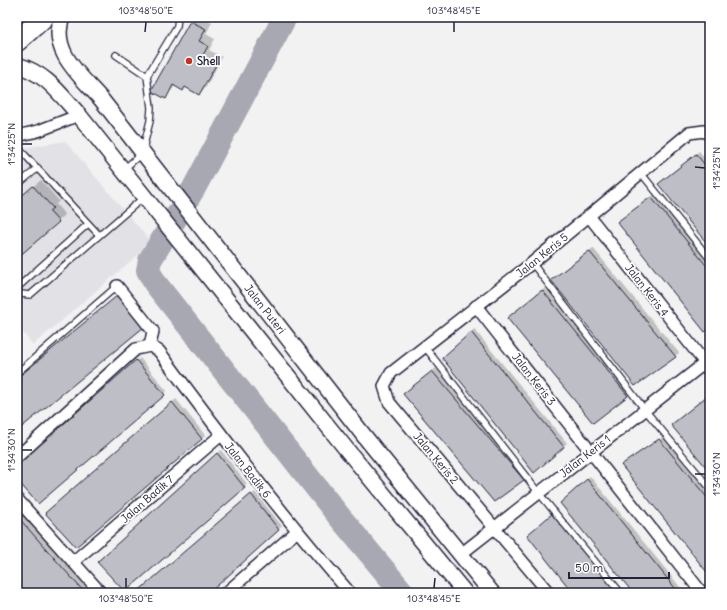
<svg xmlns="http://www.w3.org/2000/svg" width="727" height="610" font-family="Delius,sans-serif">
<style>
.built{fill:#e2e2e6}
.shadow{fill:#0003}
.lines{fill:none;stroke-linecap:round;stroke-linejoin:round}
.river{stroke:#a8a8b2;stroke-width:24}
.building{fill:#bebec6;stroke:#22223b}
.lane-casing{stroke:#22223b;stroke-width:8}
.street-casing{stroke:#22223b;stroke-width:14}
.secondary-casing{stroke:#22223b;stroke-width:18}
.highway-casing{stroke:#22223b;stroke-width:23}
.lane{stroke:#fff;stroke-width:5.5}
.street{stroke:#fff;stroke-width:11}
.secondary{stroke:#fff;stroke-width:15}
.highway{stroke:#fff;stroke-width:20}
.ticks{fill:none;stroke:#22223b;stroke-width:1.5}
.poi-dot{fill:#c8321e;stroke:#fff;stroke-width:1.5}
.labels{text-anchor:middle;dominant-baseline:central;stroke-width:3.5;stroke-linejoin:round;paint-order:stroke}
.poi-label{font-size:11px;font-weight:bold;fill:#22223b;stroke:#fff;text-anchor:start}
.street-label{font-size:11px;fill:#22223b;stroke:#fff}
.neatline{fill:none;stroke:#22223b;stroke-width:1.5}
.ticks-label{font-size:10px;text-anchor:middle;fill:#22223b}
</style>
<rect width="100%" height="100%" fill="#f2f2f3"/>
<filter id="ink" filterUnits="userSpaceOnUse"><feTurbulence type="fractalNoise" baseFrequency=".025" numOctaves="2"/><feDisplacementMap in="SourceGraphic" scale="8" xChannelSelector="R" yChannelSelector="G"/><feConvolveMatrix kernelMatrix="1 2 1 2 8 2 1 2 1" color-interpolation-filters="sRGB"/></filter>
<g filter="url(#ink)">
<!-- built -->
<polygon class="built" points="65,141 152,243 33,345 17,325 17,149"/>
<!-- shadow -->
<g class="shadow">
<polygon points="195,17 203,17 212,22 206,34 215,39 209,50 222,57 206,87 199,94 186,87 183,90 175,86 165,98 191,21"/>
<polygon points="699,151 710,164 710,245 663,181"/>
<polygon points="41,180 59,201 56,204 65,215 17,257 17,200"/>
<polygon points="655,194 710,263 710,326 622,219"/>
<polygon points="593,248 679,353 635,385 556,277"/>
<polygon points="545,288 631,392 594,422 512,315"/>
<polygon points="474,329 567,443 564,446 444,358"/>
<polygon points="140,358 167,391 164,394 17,478 17,466"/>
<polygon points="436,368 527,476 495,500 408,391"/>
<polygon points="710,393 710,471 675,422"/>
<polygon points="176,399 205,435 202,439 49,510"/>
<polygon points="663,437 710,493 710,575 626,462"/>
<polygon points="221,450 247,484 244,487 102,558"/>
<polygon points="590,476 685,593 634,593 561,503"/>
<polygon points="255,492 282,526 207,593 137,593"/>
<polygon points="17,509 91,593 26,593 17,583"/>
</g>
<g class="lines">
<!-- river -->
<polyline class="river" points="285,17 194,188 150,260 148,270 155,283 338,515 403,593"/>
</g>
<!-- building -->
<g class="building">
<polygon points="190,21 206,29 199,41 208,46 202,57 216,65 199,95 185,87 183,91 173,85 166,99 151,91"/>
<polygon points="696,154 710,171 710,247 658,184"/>
<polygon points="33,186 53,208 49,211 59,222 17,258 17,200"/>
<polygon points="651,197 710,270 710,328 705,332 617,222"/>
<polygon points="589,251 676,357 635,386 551,280"/>
<polygon points="542,290 628,396 593,423 507,318"/>
<polygon points="118,295 144,327 17,431 17,378"/>
<polygon points="471,332 564,447 534,473 442,358"/>
<polygon points="136,360 165,395 38,504 17,480 17,465"/>
<polygon points="432,371 524,480 494,502 403,394"/>
<polygon points="707,396 710,400 710,472 671,425"/>
<polygon points="172,402 202,439 76,547 45,513"/>
<polygon points="659,439 710,501 710,576 621,465"/>
<polygon points="217,453 245,488 125,592 97,562"/>
<polygon points="587,479 679,593 633,593 560,503"/>
<polygon points="251,494 279,530 209,593 136,593"/>
<polygon points="553,513 618,593 573,593 527,535"/>
<polygon points="17,516 85,593 25,593 17,585"/>
</g>
<g class="lines">
<!-- lane casing -->
<g class="lane-casing">
<g id="lane">
<polyline points="116,55 147,76"/>
<polyline points="17,151 21,151 25,155 99,235"/>
<polyline points="123,170 142,153 150,121 151,108 147,76 177,26 178,17"/>
<polyline points="641,173 710,259"/>
<polyline points="17,185 38,168"/>
<polyline points="532,263 645,410 710,488"/>
<polyline points="17,288 88,224"/>
<polyline points="17,291 21,294 30,295 144,197"/>
<polyline points="425,347 538,492 621,593"/>
<polyline points="17,373 117,286"/>
<polyline points="17,591 19,593"/>
</g>
</g>
<!-- street casing -->
<g class="street-casing">
<g id="street">
<polyline points="17,136 38,131 79,115"/>
<polyline points="589,216 705,363"/>
<polyline points="117,286 153,331 150,346"/>
<polyline points="476,306 702,593"/>
<path d="M 150,346 L 159,351 C 220,434 282,515 350,593"/>
<polyline points="17,457 136,349 150,346"/>
<polyline points="17,499 101,593"/>
<polyline points="461,554 710,359"/>
<polyline points="73,562 221,435"/>
<polyline points="226,593 296,532"/>
<polyline points="549,593 389,402 384,386 391,373 532,263 689,133 704,131 710,135"/>
</g>
</g>
<!-- secondary casing -->
<g class="secondary-casing">
<g id="secondary">
<path d="M 62,17 C 49,51 81,76 101,99 L 365,437 L 492,593"/>
<path d="M 17,65 C 47,74 59,93 79,115 L 347,450 L 465,593"/>
</g>
</g>
<!-- highway casing -->
<g class="highway-casing">
<polyline id="highway" points="17,41 44,17"/>
</g>
<!-- lane -->
<use href="#lane" class="lane"/>
<!-- street -->
<use href="#street" class="street"/>
<!-- secondary -->
<use href="#secondary" class="secondary"/>
<!-- highway -->
<use href="#highway" class="highway"/>
</g>
</g>
<!-- ticks -->
<path class="ticks" d="M 145,32 L 146,22M 454,32 L 454,22M 22,144 L 32,144M 695,167 L 705,168M 22,450 L 32,450M 695,474 L 705,474M 126,588 L 126,578M 434,588 L 435,578"/>
<!-- markers -->
<circle class="poi-dot" cx="189" cy="61" r="4"/>
<g class="labels">
<!-- poi labels -->
<g class="poi-label">
<text x="197" y="61">Shell</text>
</g>
<!-- street labels -->
<g class="street-label">
<text transform="translate(542 255) rotate(-39)">Jalan Keris 5</text>
<text transform="translate(647 290) rotate(52)">Jalan Keris 4</text>
<text transform="translate(265 309) rotate(52)">Jalan Puteri</text>
<text transform="translate(534 379) rotate(52)">Jalan Keris 3</text>
<text transform="translate(585 456) rotate(-38)">Jalan Keris 1</text>
<text transform="translate(436 458) rotate(50)">Jalan Keris 2</text>
<text transform="translate(248 470) rotate(52)">Jalan Badik 6</text>
<text transform="translate(147 499) rotate(-41)">Jalan Badik 7</text>
</g>
</g>
<!-- margin -->
<rect width="727" height="610" fill="none" stroke="#fff" stroke-width="44"/>
<!-- scale -->
<path d="M569 572v6h100v-6" fill="none" stroke="#22223b" stroke-width="2"/>
<text x="575" y="572" font-size="12" fill="#22223b" stroke="#ffffff" stroke-width="3" paint-order="stroke">50 m</text>
<rect x="22" y="22" width="683" height="566" class="neatline"/>
<g class="ticks-label">
<text x="146" y="14">103°48'50"E</text>
<text x="454" y="14">103°48'45"E</text>
<text transform="translate(11 144) rotate(-90)" y="4">1°34'25"N</text>
<text transform="translate(716 168) rotate(-90)" y="4">1°34'25"N</text>
<text transform="translate(11 450) rotate(-90)" y="4">1°34'30"N</text>
<text transform="translate(716 474) rotate(-90)" y="4">1°34'30"N</text>
<text x="126" y="602">103°48'50"E</text>
<text x="434" y="602">103°48'45"E</text>
</g>
</svg>
